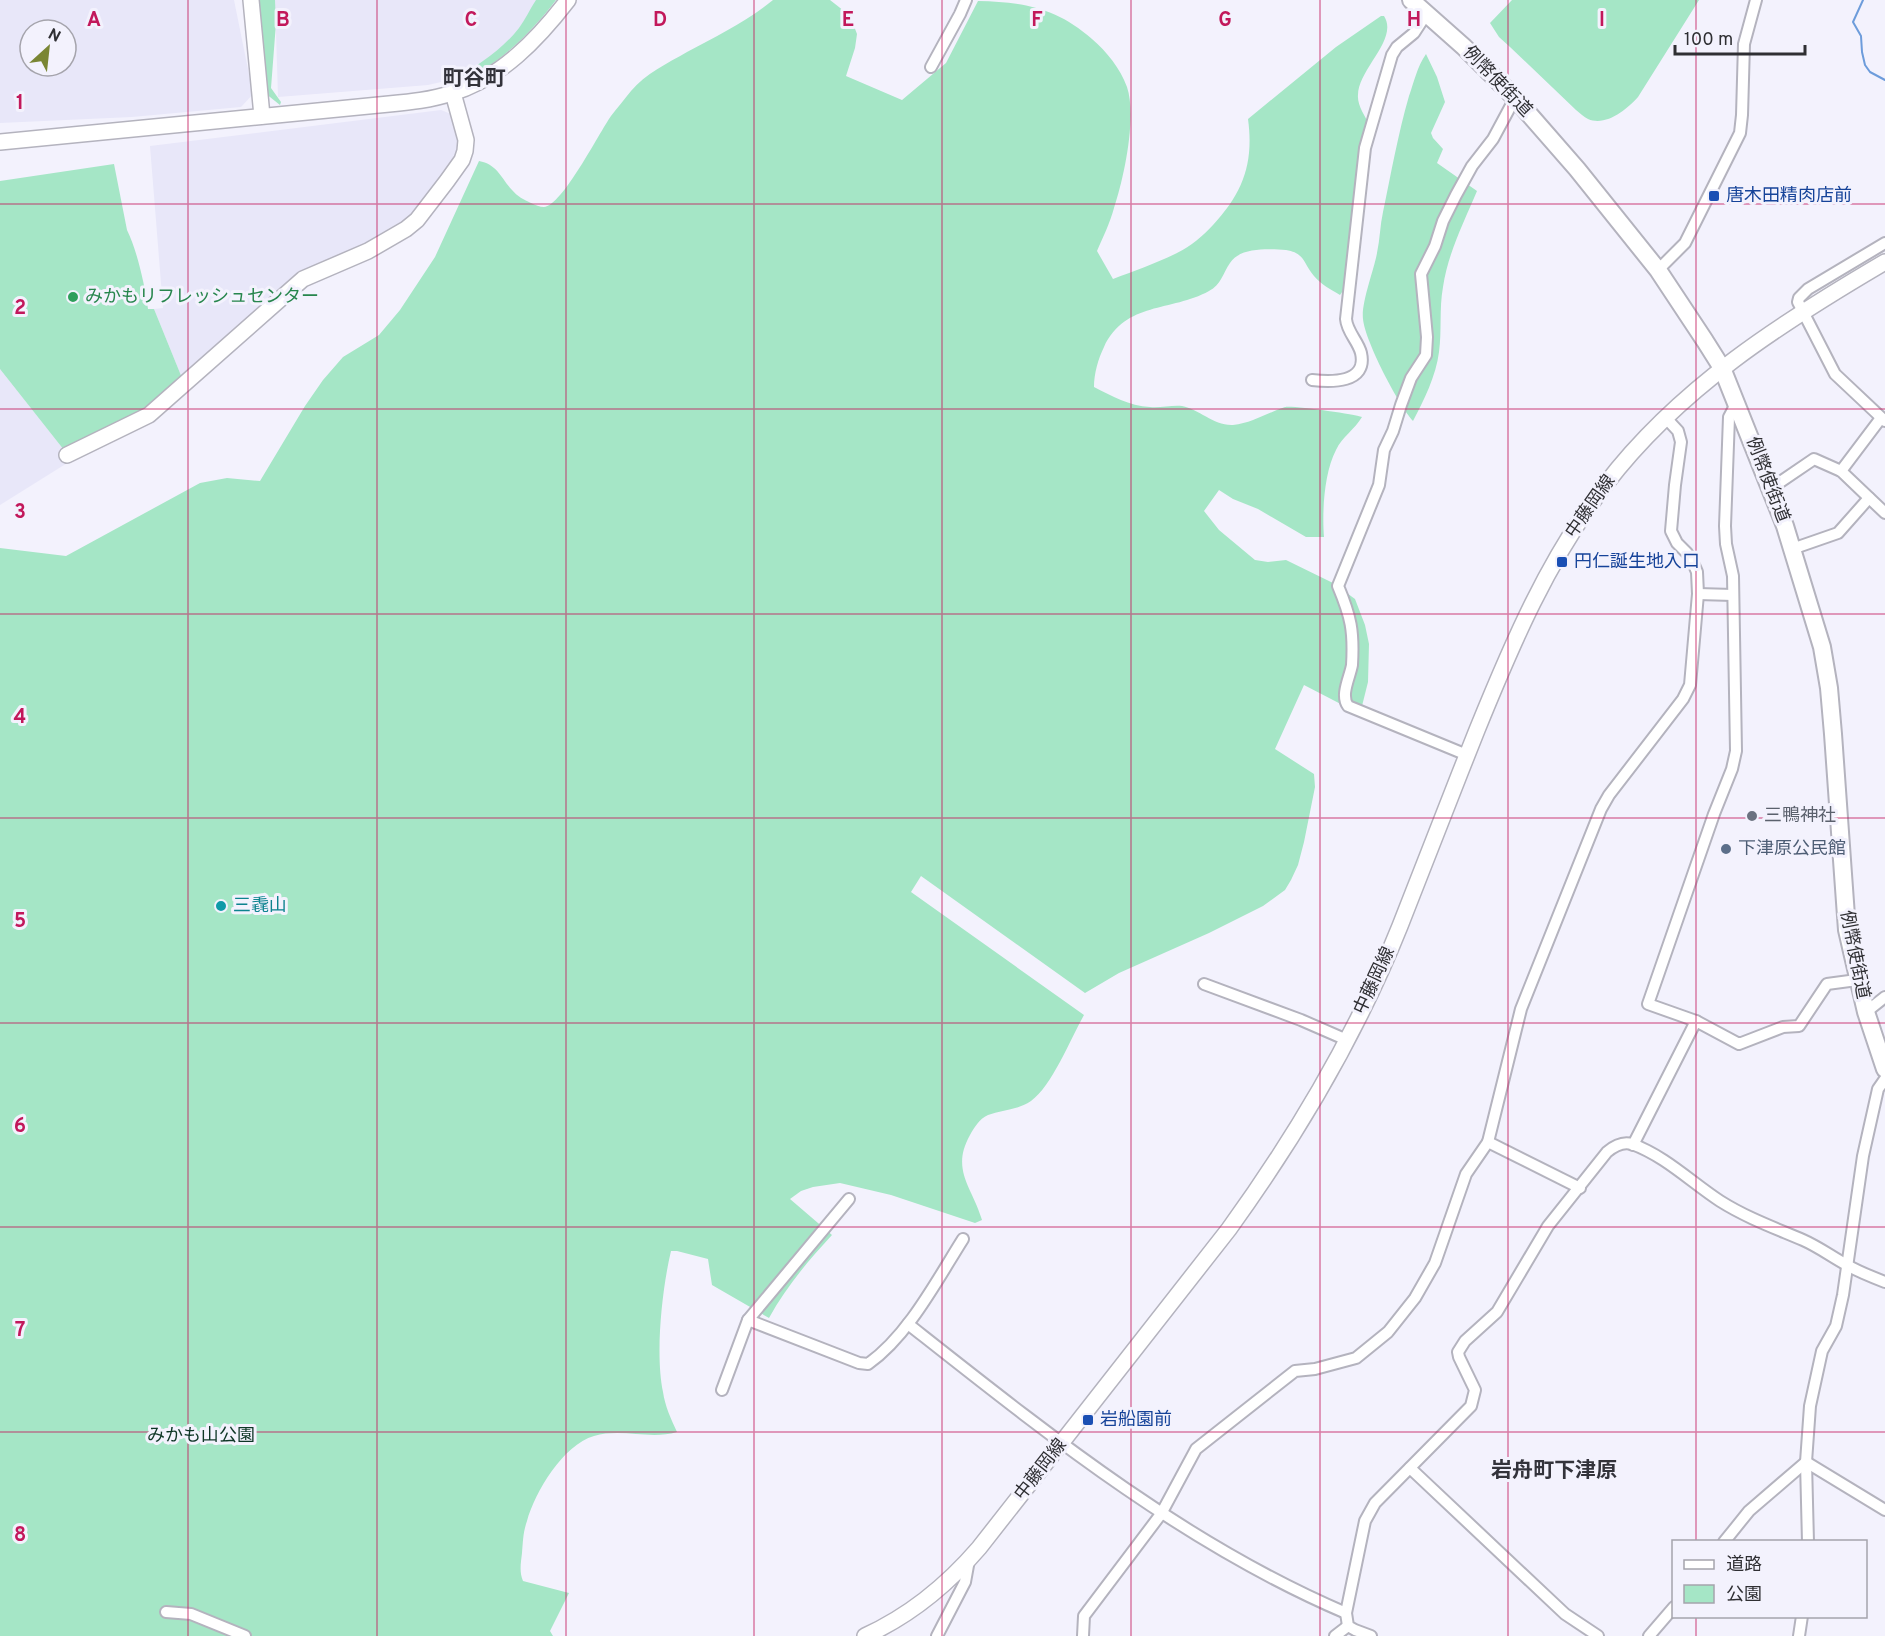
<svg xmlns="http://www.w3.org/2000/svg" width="1885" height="1636" font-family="Overpass,'Noto Sans JP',sans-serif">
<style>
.built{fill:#e8e7f9;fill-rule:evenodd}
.green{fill:#a5e6c6}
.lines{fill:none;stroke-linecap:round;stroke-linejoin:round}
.stream{stroke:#6d9cdb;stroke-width:2}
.street-casing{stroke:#b4b3be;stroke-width:14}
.secondary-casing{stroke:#b4b3be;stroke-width:18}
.primary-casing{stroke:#b4b3be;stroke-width:20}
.street{stroke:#fff;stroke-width:10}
.secondary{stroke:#fff;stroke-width:15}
.primary{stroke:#fff;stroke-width:16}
.grid{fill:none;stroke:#c2185b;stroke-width:1.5;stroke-opacity:0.55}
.transit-dot{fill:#1a4fb4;stroke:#f3f2fd;stroke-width:2}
.leisure-dot{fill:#2e9e5b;stroke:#f3f2fd;stroke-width:2}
.worship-dot{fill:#6b7280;stroke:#f3f2fd;stroke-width:2}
.service-dot{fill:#5c6f8a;stroke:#f3f2fd;stroke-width:2}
.culture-dot{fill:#0f9aa8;stroke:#f3f2fd;stroke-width:2}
.labels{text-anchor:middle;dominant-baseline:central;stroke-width:6;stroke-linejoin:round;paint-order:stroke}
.street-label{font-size:18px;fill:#2f2f33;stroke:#f3f2fd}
.transit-label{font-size:18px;fill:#164399;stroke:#f3f2fd;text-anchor:start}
.leisure-label{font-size:18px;fill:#27864d;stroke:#f3f2fd;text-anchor:start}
.worship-label{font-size:18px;fill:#5b616d;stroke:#f3f2fd;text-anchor:start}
.service-label{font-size:18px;fill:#4e5e75;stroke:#f3f2fd;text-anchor:start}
.culture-label{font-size:18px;fill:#0d838f;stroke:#f3f2fd;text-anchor:start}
.park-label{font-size:18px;fill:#0e3626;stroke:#f3f2fd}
.quarter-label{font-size:21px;font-weight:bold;fill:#33333b;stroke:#f3f2fd}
.grid-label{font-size:20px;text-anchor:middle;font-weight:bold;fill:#c2185b;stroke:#f3f2fd;stroke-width:6;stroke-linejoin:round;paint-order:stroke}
</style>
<rect width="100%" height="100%" fill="#f3f2fd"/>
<!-- built -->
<g class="built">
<path d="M 0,0 L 234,0 L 253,94 L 241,107 L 132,117 L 0,123 ZM 30,30 L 66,30 L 66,66 L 30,66 Z"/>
<polygon points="275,0 538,0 527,22 501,51 463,77 428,85 278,97"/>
<polygon points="441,110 451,114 459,138 460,148 456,159 417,212 404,223 361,246 299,274 182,378 154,309 163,308 150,146"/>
<polygon points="0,369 72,460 0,505"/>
</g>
<!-- green -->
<g class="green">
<polygon points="256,0 275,0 276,23 271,88 281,102 280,105 265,93"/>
<path d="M 536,0 L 556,0 C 534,29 491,76 452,81 C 477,66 501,51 519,28 C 525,20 530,9 536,0 Z"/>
<path d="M 773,0 L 830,0 L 844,11 L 852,21 L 857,34 L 855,48 L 846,76 L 902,100 L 946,63 L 978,1 C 1024,2 1057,8 1092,39 C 1107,52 1120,68 1127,87 C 1137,117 1124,178 1114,208 C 1110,223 1103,237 1097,251 L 1113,279 C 1134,271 1157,263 1177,253 C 1191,246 1203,236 1213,225 C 1243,193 1254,163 1248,119 L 1336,47 L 1381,16 L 1384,16 C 1399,39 1358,69 1358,95 C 1357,105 1365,116 1370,126 C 1365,147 1358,168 1355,189 C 1351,214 1352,239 1349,264 C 1348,274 1347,287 1340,295 C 1330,289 1322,285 1314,276 C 1303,263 1305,253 1286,250 C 1269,249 1240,247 1230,263 C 1223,273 1221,285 1209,291 C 1171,312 1126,301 1104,347 C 1098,359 1094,374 1094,387 C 1112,396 1129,406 1150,407 C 1160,408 1172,405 1182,406 C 1199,409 1214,426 1233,425 C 1252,423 1267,413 1285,407 C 1291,405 1354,414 1362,417 C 1355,429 1342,437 1336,450 C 1324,473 1322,512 1324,537 L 1306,537 L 1258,509 L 1233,499 L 1219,490 L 1204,511 L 1219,530 L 1255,560 L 1268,562 L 1286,560 L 1333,583 L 1355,599 L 1365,625 L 1369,644 L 1368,682 L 1360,714 L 1304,685 L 1275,749 L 1314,774 L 1315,787 L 1304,842 L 1298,865 L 1291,880 L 1285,890 L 1263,906 L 1209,933 L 1119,973 L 1085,993 L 921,876 L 911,892 L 1084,1015 C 1071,1038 1052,1086 1031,1101 C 1018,1110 1002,1110 988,1115 C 979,1119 974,1128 970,1135 C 951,1169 971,1186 981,1217 L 982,1220 L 975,1223 L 891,1195 L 840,1183 L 813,1187 L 801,1191 L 790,1199 L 832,1235 C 808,1261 786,1287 769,1318 L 712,1285 L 708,1259 L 677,1251 L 671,1251 C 662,1289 655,1354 663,1392 C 665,1406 671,1419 677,1432 C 650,1440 622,1428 594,1436 C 563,1445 535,1492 527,1521 C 523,1532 523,1542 522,1553 C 521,1562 519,1572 523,1581 L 569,1593 L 550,1631 L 553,1636 L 0,1636 L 0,548 L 66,556 L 200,483 L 227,478 L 260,481 L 305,406 L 323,380 L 343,357 L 379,335 L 400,310 L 435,257 L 479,161 C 497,164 501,178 512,190 C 517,196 524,200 531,203 C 535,205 540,207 544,207 C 562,206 599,133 611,116 C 617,108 624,100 631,91 C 645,74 668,63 687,52 C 717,36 747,21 773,0 Z"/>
<path d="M 1512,0 L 1699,0 L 1638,97 C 1627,109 1606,127 1588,119 C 1584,117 1580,113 1576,110 L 1510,47 L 1499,37 L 1490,23 Z"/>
<path d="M 1426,54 L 1437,77 L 1445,102 L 1431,133 L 1433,138 L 1443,149 L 1437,163 L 1477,191 C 1464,222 1448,253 1443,287 C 1439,309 1442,331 1439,352 C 1436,376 1424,400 1413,421 C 1398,404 1365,341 1363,319 C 1361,303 1374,270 1377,253 C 1380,239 1380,225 1383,212 C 1391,174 1398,134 1409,96 C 1414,82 1417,67 1426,54 Z"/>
<path d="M 114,164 L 127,230 C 137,250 145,286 148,309 L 154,309 L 182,378 L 147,412 L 64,450 L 0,369 L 0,181 Z"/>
</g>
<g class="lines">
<!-- stream -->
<polyline class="stream" points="1863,0 1853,22 1861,36 1862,52 1865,65 1870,72 1885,80"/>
<!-- street casing -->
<g class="street-casing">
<g id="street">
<polyline points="931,67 960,14 966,0"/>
<polyline points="1885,243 1808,289 1799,298 1798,302 1835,374 1885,421"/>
<polyline points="1658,270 1685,243 1740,133 1742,115 1744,44 1756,0"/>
<path d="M 1312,380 C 1330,382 1368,384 1361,353 C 1358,341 1347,332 1346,319 L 1365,148 L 1392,55 L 1397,47 L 1414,33 L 1427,13"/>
<polyline points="1736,404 1729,417 1725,526 1726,544 1733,576 1736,751 1732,769 1714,814 1648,1004 1696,1021 1739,1044 1783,1027 1799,1026 1827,984 1857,980"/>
<polyline points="1841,471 1881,418"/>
<polyline points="1770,489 1814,459 1841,471 1885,513"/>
<polyline points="1792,549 1838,533 1869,498"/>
<polyline points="1698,594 1733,595"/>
<path d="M 1467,755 L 1348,706 C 1340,695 1350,677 1352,665 C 1354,631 1351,617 1338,586 L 1379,485 L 1384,450 L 1393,431 L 1401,405 L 1411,378 L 1426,355 L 1427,337 L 1421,274 L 1435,246 L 1443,221 L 1456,195 L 1472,166 L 1493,139 L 1515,98"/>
<polyline points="1204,984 1301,1020 1347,1040"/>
<polyline points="1866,1012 1885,997"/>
<polyline points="1488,1142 1580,1188"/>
<polyline points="1633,1145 1696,1021"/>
<path d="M 748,1320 L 859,1363 L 868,1364 C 908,1336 937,1280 963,1239"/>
<path d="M 908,1324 C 1045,1432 1184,1544 1346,1613"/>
<polyline points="722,1390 748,1320 849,1199"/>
<polyline points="1806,1462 1885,1510"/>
<polyline points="1410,1468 1565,1614 1598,1636"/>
<polyline points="1724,1542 1749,1511 1806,1462"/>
<polyline points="1808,1542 1806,1462 1810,1406 1822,1351 1836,1326 1843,1295 1863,1156 1878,1089 1885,1079"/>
<polyline points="166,1612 191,1614 245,1636"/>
<polyline points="937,1636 965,1582 969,1560"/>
<polyline points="1083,1636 1084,1616 1161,1514 1196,1449 1295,1371 1315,1369 1356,1358 1388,1332 1415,1298 1435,1263 1466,1174 1488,1142 1521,1009 1601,809 1609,795 1683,699 1690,685 1698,594 1697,572 1694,565 1687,553 1677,543 1671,531 1675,485 1681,442 1678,431 1665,417"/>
<polyline points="1335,1636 1348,1626"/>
<path d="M 1371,1636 L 1355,1630 L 1348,1626 L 1346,1613 L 1365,1521 L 1375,1503 L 1471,1406 L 1475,1390 L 1459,1357 L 1458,1352 L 1465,1341 L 1497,1312 L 1548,1226 L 1607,1152 C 1614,1146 1622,1141 1632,1144 C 1665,1156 1691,1182 1720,1201 C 1747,1218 1775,1228 1803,1240 C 1819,1247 1832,1257 1847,1265 C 1859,1272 1872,1277 1885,1282"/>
<polyline points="1649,1636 1674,1607"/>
<polyline points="1799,1636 1802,1616"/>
</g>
</g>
<!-- secondary casing -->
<g class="secondary-casing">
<g id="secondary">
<polyline points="251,0 262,116"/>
<path d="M 0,142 L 389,104 C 410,102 431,100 452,93 C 501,78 538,39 568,0"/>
<polyline points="67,455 149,415 303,279 368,251 406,229 417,220 447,181 462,160 465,151 466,140 453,93"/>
<path d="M 865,1636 C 909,1616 948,1584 979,1548 L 1229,1229 C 1297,1135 1357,1033 1400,926 C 1426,860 1451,795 1477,730 C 1512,644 1548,559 1605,485 C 1679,388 1781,323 1885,262"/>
</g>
</g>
<!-- primary casing -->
<g class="primary-casing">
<polyline id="primary" points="1411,0 1464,47 1515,98 1577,169 1658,270 1705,341 1722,368 1785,526 1822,647 1829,688 1833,734 1847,930 1866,1012 1885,1069"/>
</g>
<!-- street -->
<use href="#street" class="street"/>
<!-- secondary -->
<use href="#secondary" class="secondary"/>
<!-- primary -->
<use href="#primary" class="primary"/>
</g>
<!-- grid -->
<path class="grid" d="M 188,0 L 188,1636M 377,0 L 377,1636M 566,0 L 566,1636M 754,0 L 754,1636M 942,0 L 942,1636M 1131,0 L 1131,1636M 1320,0 L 1320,1636M 1508,0 L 1508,1636M 1696,0 L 1696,1542M 0,204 L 1885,204M 0,409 L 1885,409M 0,614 L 1885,614M 0,818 L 1885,818M 0,1023 L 1885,1023M 0,1227 L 1885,1227M 0,1432 L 1885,1432M 1696,1616 L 1696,1636"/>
<!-- markers -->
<g class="transit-dot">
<rect x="1708" y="190" width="12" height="12" rx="3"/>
<rect x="1556" y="556" width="12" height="12" rx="3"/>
<rect x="1082" y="1414" width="12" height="12" rx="3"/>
</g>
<circle class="leisure-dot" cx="73" cy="297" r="6"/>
<circle class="worship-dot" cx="1752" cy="816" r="6"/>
<circle class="service-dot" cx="1726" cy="849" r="6"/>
<circle class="culture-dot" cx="221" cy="906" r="6"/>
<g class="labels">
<!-- street labels -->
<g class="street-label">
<text transform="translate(1497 82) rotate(46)">例幣使街道</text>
<text transform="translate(1767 480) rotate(69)">例幣使街道</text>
<text transform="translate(1591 507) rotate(-55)">中藤岡線</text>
<text transform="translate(1854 955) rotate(79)">例幣使街道</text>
<text transform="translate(1375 981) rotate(-65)">中藤岡線</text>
<text transform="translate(1041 1470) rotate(-52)">中藤岡線</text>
</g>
<!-- transit labels -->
<g class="transit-label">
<text x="1726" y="196">唐木田精肉店前</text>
<text x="1574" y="562">円仁誕生地入口</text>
<text x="1100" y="1420">岩船園前</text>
</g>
<!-- leisure labels -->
<g class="leisure-label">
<text x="85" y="297">みかもリフレッシュセンター</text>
</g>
<!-- worship labels -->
<g class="worship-label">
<text x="1764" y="816">三鴨神社</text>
</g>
<!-- service labels -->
<g class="service-label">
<text x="1738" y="849">下津原公民館</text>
</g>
<!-- culture labels -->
<g class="culture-label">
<text x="233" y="906">三毳山</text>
</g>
<!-- park labels -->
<g class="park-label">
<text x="201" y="1436">みかも山公園</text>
</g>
<!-- quarter labels -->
<g class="quarter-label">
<text x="474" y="79">町谷町</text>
<text x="1554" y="1471">岩舟町下津原</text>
</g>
</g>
<g class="grid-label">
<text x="94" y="26">A</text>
<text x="283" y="26">B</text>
<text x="471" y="26">C</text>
<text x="660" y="26">D</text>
<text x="848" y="26">E</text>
<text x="1037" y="26">F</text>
<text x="1225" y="26">G</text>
<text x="1414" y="26">H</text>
<text x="1602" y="26">I</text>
<text x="20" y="109">1</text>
<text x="20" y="314">2</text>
<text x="20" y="518">3</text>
<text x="20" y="723">4</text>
<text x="20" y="927">5</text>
<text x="20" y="1132">6</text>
<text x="20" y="1336">7</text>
<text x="20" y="1541">8</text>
</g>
<!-- legend -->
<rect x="1672" y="1540" width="195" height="78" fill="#f3f2fd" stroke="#a5a4ac" stroke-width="1.5"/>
<rect x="1684" y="1560" width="30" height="9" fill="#ffffff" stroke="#a5a4ac" stroke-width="1.5"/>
<text x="1726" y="1570" font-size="18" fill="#2f2f33">道路</text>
<rect x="1684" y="1585" width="30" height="18" fill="#a5e6c6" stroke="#a5a4ac" stroke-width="1.5"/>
<text x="1726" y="1600" font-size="18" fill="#2f2f33">公園</text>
<!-- north arrow -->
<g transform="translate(48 48) rotate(27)"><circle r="28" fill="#f3f2fd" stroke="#a5a4ac" stroke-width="1.5"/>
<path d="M0-4.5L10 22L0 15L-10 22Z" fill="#7a8634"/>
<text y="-9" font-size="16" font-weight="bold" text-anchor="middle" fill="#2f2f33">N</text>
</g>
<!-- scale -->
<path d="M1675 45v9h130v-9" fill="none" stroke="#2f2f33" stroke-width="3"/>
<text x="1684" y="45" font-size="18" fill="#2f2f33" stroke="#f3f2fd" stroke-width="4.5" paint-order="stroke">100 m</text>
</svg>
